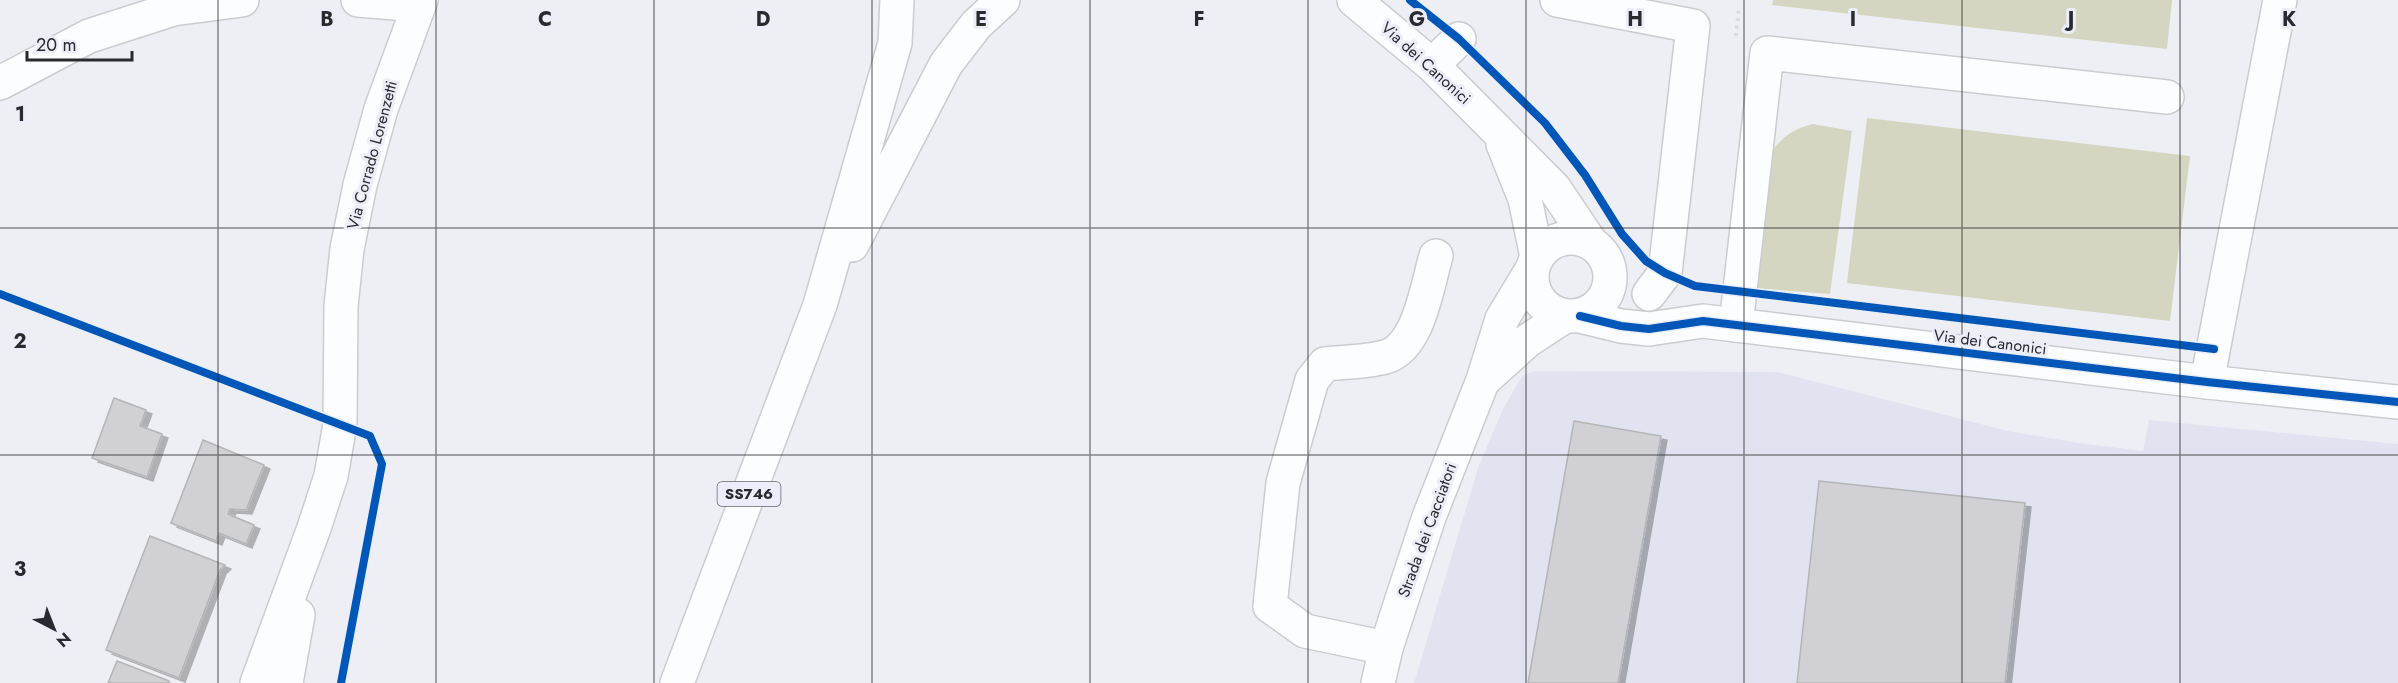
<svg xmlns="http://www.w3.org/2000/svg" width="2398" height="683" font-family="Jost,sans-serif">
<style>
.built{fill:#e1e4f0}
.green{fill:#d4d6c2}
.building{fill:#d1d0d4;stroke:#b5b4b7;stroke-width:1.5;filter:url(#shadow)}
.lines{fill:none;stroke-linecap:round;stroke-linejoin:round}
.minor-casing{stroke:#cbccd0;stroke-width:36}
.major-casing{stroke:#cbccd0;stroke-width:36}
.path{stroke:#dadbdc;stroke-width:4;stroke-dasharray:3 4.5;stroke-linecap:butt}
.minor{stroke:#fcfdfe;stroke-width:33}
.major{stroke:#fcfdfe;stroke-width:33}
.cycleway-casing{stroke:#ebeef8;stroke-width:11}
.cycleway{stroke:#0057b8;stroke-width:8}
.grid{fill:none;stroke:#292a2e;stroke-width:1.5;stroke-opacity:0.55}
.labels{text-anchor:middle;dominant-baseline:central;stroke-width:6;stroke-linejoin:round;paint-order:stroke}
.shield{fill:#ebeef8;stroke:#63656b;stroke-width:1.5}
.shield-label{font-size:15px;font-weight:bold;fill:#292a2e}
.street-label{font-size:16px;fill:#292a2e;stroke:#ebeef8}
.grid-label{font-size:20px;text-anchor:middle;font-weight:bold;fill:#292a2e;stroke:#ebeef8;stroke-width:6;stroke-linejoin:round;paint-order:stroke}
</style>
<defs>
<filter id="shadow"><feDropShadow dx="6" dy="4" stdDeviation="0" flood-color="#0004"/></filter>
</defs>
<rect width="100%" height="100%" fill="#eeeff5"/>
<!-- built -->
<polygon class="built" points="1534,371 1778,372 2008,431 2079,443 2143,451 2149,420 2398,444 2398,683 1414,683 1478,468 1503,409 1522,376"/>
<!-- green -->
<g class="green">
<polygon points="1773,0 2172,0 2167,49 1772,5"/>
<polygon points="1867,118 2190,156 2170,321 1847,283"/>
<path d="M 1813,124 L 1852,131 L 1830,294 L 1754,288 L 1768,156 C 1780,139 1792,129 1813,124 Z"/>
</g>
<!-- building -->
<g class="building">
<polygon points="114,398 146,410 140,426 162,434 147,477 92,458"/>
<polygon points="1574,421 1661,436 1618,683 1528,683"/>
<polygon points="203,440 264,465 246,510 230,509 228,514 254,525 246,544 219,533 216,541 171,523"/>
<polygon points="1819,481 2025,503 2005,683 1797,683"/>
<polygon points="150,536 225,565 220,570 179,678 106,650"/>
<polygon points="117,661 169,681 168,683 108,683"/>
</g>
<g class="lines">
<!-- minor casing -->
<g class="minor-casing">
<g id="minor">
<polyline points="358,0 419,5"/>
<polyline points="1354,0 1432,65 1554,188 1591,243"/>
<polyline points="1557,0 1693,26 1665,273 1649,294"/>
<polyline points="1432,65 1459,39"/>
<polyline points="0,83 89,36 173,9 242,0"/>
<polyline points="1503,144 1525,199 1537,257"/>
<circle cx="1571" cy="277" r="39"/>
<polyline points="1580,316 1621,326 1649,329 1703,321 2207,382 2398,402"/>
<polyline points="1736,325 1767,53 2167,97"/>
<polyline points="1485,379 1527,341 1565,316"/>
<polyline points="2207,382 2280,0"/>
<path d="M 1386,648 L 1305,631 L 1270,606 L 1283,483 L 1312,380 L 1325,364 C 1344,362 1366,362 1385,357 C 1419,348 1427,286 1436,256"/>
<polyline points="257,683 314,528 331,476 340,424 341,306 347,249 360,185 381,109 421,0"/>
<polyline points="286,683 298,615"/>
<polyline points="1378,683 1386,648 1429,517 1483,380 1502,319 1531,271"/>
</g>
</g>
<!-- major casing -->
<g class="major-casing">
<g id="major">
<polyline points="852,245 946,64 976,25 1003,0"/>
<polyline points="677,683 820,305 895,43 897,0"/>
</g>
</g>
<!-- path -->
<polyline class="path" points="1736,36 1739,7"/>
<!-- minor -->
<use href="#minor" class="minor"/>
<!-- major -->
<use href="#major" class="major"/>
<!-- cycleway casing -->
<g class="cycleway-casing">
<g id="cycleway">
<polyline points="1410,0 1459,39 1545,123 1585,175 1622,234 1646,261 1665,273 1695,286 2214,349"/>
<polyline points="0,294 370,436 382,464 341,683"/>
<polyline points="1580,316 1621,326 1649,329 1703,321 2207,382 2398,402"/>
</g>
</g>
<!-- cycleway -->
<use href="#cycleway" class="cycleway"/>
</g>
<!-- grid -->
<path class="grid" d="M 218,0 L 218,683M 436,0 L 436,683M 654,0 L 654,683M 872,0 L 872,683M 1090,0 L 1090,683M 1308,0 L 1308,683M 1526,0 L 1526,683M 1744,0 L 1744,683M 1962,0 L 1962,683M 2180,0 L 2180,683M 0,228 L 2398,228M 0,455 L 2398,455"/>
<g class="labels">
<!-- shield labels -->
<rect class="shield" x="717.5" y="482" width="63" height="24" rx="4.5"/>
<g class="shield-label">
<text x="749" y="494">SS746</text>
</g>
<!-- street labels -->
<g class="street-label">
<text transform="translate(1426 63) rotate(42)">Via dei Canonici</text>
<text transform="translate(372 155) rotate(-75)">Via Corrado Lorenzetti</text>
<text transform="translate(1990 342) rotate(7)">Via dei Canonici</text>
<text transform="translate(1427 530) rotate(-70)">Strada dei Cacciatori</text>
</g>
</g>
<g class="grid-label">
<text x="327" y="26">B</text>
<text x="545" y="26">C</text>
<text x="763" y="26">D</text>
<text x="981" y="26">E</text>
<text x="1199" y="26">F</text>
<text x="1417" y="26">G</text>
<text x="1635" y="26">H</text>
<text x="1853" y="26">I</text>
<text x="2071" y="26">J</text>
<text x="2289" y="26">K</text>
<text x="20" y="121">1</text>
<text x="20" y="348">2</text>
<text x="20" y="576">3</text>
</g>
<!-- north arrow -->
<g transform="translate(54 629) rotate(138)" stroke="#ebeef8" stroke-width="4.5" paint-order="stroke">
<path d="M0-4.5L10 22L0 15L-10 22Z" fill="#292a2e"/>
<text y="-9" font-size="16" font-weight="bold" text-anchor="middle" fill="#292a2e">N</text>
</g>
<!-- scale -->
<path d="M27 51v9h105v-9" fill="none" stroke="#292a2e" stroke-width="3"/>
<text x="36" y="51" font-size="18" fill="#292a2e" stroke="#ebeef8" stroke-width="4.5" paint-order="stroke">20 m</text>
</svg>
